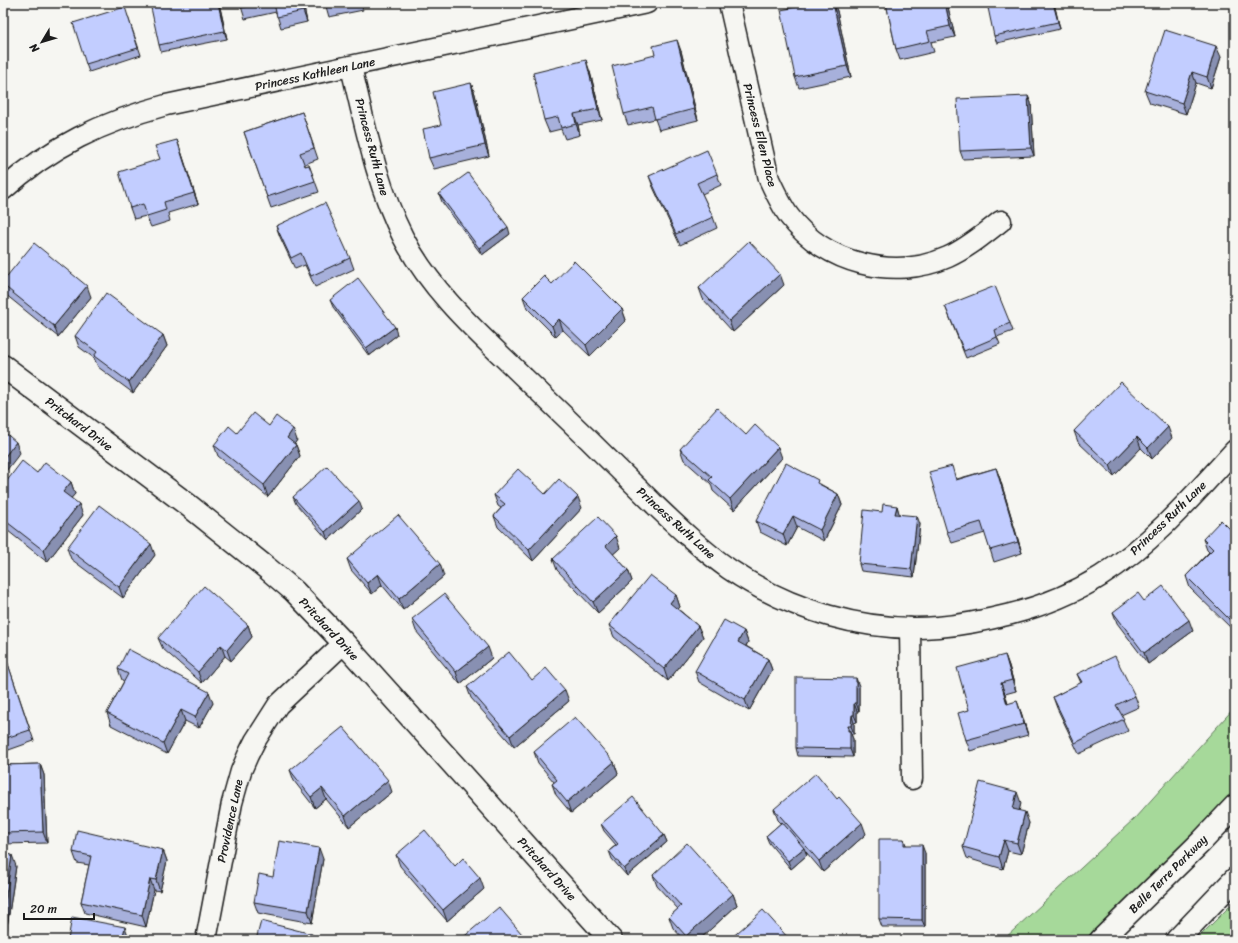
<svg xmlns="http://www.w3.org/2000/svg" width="1238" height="943" font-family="Sriracha,sans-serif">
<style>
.green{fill:#a6d99a;stroke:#617a5b}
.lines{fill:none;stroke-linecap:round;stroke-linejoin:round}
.street-casing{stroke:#1c1c1c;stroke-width:23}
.secondary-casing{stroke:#1c1c1c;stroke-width:25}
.street{stroke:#f6f6f2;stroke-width:20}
.secondary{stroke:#f6f6f2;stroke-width:22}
.wall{fill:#a7b0db;stroke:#1c1c1c}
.shaded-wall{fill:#8890b2;stroke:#1c1c1c}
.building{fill:#c2cdff;stroke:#1c1c1c}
.labels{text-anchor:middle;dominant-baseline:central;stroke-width:3;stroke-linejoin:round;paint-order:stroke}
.street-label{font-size:12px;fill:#1c1c1c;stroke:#f6f6f2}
</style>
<rect width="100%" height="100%" fill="#f6f6f2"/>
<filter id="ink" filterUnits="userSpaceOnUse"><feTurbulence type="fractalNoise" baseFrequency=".025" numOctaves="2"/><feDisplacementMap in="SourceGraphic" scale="8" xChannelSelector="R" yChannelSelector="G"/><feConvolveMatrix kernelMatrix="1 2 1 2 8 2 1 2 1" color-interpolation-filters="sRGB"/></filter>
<g filter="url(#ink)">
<!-- green -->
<g class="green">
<polygon points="1235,707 1235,790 1187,840 1084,940 1003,940 1134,819"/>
<polygon points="1235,901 1235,940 1196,940"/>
</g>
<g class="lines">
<!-- street casing -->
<g class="street-casing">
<g id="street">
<path d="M 729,3 L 769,179 C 775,192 781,205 789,216 C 825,264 894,281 948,257 C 968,248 984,234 1001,221"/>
<path d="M 351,67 C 365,124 376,184 403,237 C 427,284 467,323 505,359 C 533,386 561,413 589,440 C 611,462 633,483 655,505 C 678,527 702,550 729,569 C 789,610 865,633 938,627 C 963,625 987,620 1011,614 C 1042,606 1074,593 1101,576 C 1153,543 1194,495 1235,450"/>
<path d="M 3,190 C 51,146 103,122 166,105 L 647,3"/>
<polyline points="910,628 912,779"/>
<polyline points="206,940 232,803 241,771 248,755 255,741 278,705 344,643"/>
</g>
</g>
<!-- secondary casing -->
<g class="secondary-casing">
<g id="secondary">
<polyline points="3,366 188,505 268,569 294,591 344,643 611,940"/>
<polyline points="1101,940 1201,842 1235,806"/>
<polyline points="1177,940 1235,879"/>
</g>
</g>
<!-- street -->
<use href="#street" class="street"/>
<!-- secondary -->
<use href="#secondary" class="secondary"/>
</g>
<!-- wall -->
<g class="wall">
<polygon points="219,3 227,39 161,52 159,45"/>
<polygon points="240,3 303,3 307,22 281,28 276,12 245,19"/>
<polygon points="325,3 361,3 363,10 329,17"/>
<polygon points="816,3 834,3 837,11 851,77 799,88 795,77"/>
<polygon points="886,3 947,3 955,37 931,42 934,52 900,60 896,49"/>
<polygon points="1054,3 1060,29 997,43 994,36"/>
<polygon points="127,14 141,55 89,72 86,64"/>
<polygon points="1232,36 1235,39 1235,44"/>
<polygon points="681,51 698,120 659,130 655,119 628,125 624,114"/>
<polygon points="1221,57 1211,88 1196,83 1186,114 1150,103 1145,91"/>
<polygon points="590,72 602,120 578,125 580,135 565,139 561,129 549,132 544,120"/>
<polygon points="471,83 475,94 489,156 434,169 429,158 441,125"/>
<polygon points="1028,96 1031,103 1034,156 963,159 960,151"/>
<polygon points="302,112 318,159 305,164 305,166 309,165 319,192 271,208 244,132"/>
<polygon points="181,151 198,204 168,213 170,221 151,227 146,216 134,219 130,208 160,159"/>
<polygon points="717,174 721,185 702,194 713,217 717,228 680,245 653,187 649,176"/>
<polygon points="439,194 510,234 482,255 442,202"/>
<polygon points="276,226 350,258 354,269 315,287 305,265 295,269 280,237"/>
<polygon points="3,281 91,297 58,337 5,294 3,288"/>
<polygon points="552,284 622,309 626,320 590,356 563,330 556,337 527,308 523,297"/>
<polygon points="784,285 733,332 703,299 699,288"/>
<polygon points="330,300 395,327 397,335 369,356 333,307"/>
<polygon points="945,306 1010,323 1013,331 997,337 1000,344 966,358"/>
<polygon points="163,335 167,346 133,393 98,367 94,358 79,347 75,336"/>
<polygon points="269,426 297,440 294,444 296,445 300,456 268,497 218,456 214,445 237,433"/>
<polygon points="1074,431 1172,438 1152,459 1141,448 1114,476 1078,442"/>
<polygon points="746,435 782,458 734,510 713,491 711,484 684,460 680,449"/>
<polygon points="996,468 1000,479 1022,553 994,562 985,533 952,543 947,532 957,479"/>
<polygon points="37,473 71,482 75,494 71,498 83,515 47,562 3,527 3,486"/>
<polygon points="820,484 838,494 842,505 824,541 797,527 787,546 760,532 756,521"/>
<polygon points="545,494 582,508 533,561 498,527 494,516 501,508 498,506 494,495"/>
<polygon points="293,497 362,509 328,540 296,504"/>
<polygon points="897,506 899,514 920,524 914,577 861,571 859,564 882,512"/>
<polygon points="1235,534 1235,629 1234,631 1190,588 1186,576 1209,552 1207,550 1203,539"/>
<polygon points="67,548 155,555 123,598 71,559"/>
<polygon points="620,548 613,554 628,570 632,581 598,613 557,570 553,559"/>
<polygon points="347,559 444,576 403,610 382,585 372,594 351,570"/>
<polygon points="676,595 680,607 678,609 698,626 703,637 668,681 614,637 609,625"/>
<polygon points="1144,601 1193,631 1148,664 1117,623 1113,612"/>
<polygon points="412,619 492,658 460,684 416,631"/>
<polygon points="248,625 252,637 231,661 225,656 202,683 163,649 158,638"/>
<polygon points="744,631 748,642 746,646 768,659 772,670 749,711 699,682 695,671"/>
<polygon points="1005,655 1009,666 1016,691 1005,694 1008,704 1021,712 1028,735 970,751 966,740 969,710"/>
<polygon points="7,661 34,741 3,752 3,662"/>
<polygon points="118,669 213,703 199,728 185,721 167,754 111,725 107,713 124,681 122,680"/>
<polygon points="1077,674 1135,696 1139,707 1121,715 1128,731 1079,754 1057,708 1053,697 1081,683"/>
<polygon points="532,680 569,701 514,747 471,698 467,687"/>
<polygon points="859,686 859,711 857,711 857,722 854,723 854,734 851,734 853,739 853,757 798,756 796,748"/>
<polygon points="534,752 614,762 618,774 571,813 556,795 552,784 554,782 538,763"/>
<polygon points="40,764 44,775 47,843 3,844 3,765"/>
<polygon points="290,770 392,792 349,827 326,799 315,808 294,781"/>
<polygon points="1021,803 1019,810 1029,823 1021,854 1008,851 1003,869 967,858 963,847"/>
<polygon points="774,809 866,834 823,872 806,852 807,855 791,869 769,843 766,836 781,823 778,820"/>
<polygon points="601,824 664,835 667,842 627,876 612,859 609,851 616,845 604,831"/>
<polygon points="904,839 906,845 925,853 925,927 882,927 879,919"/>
<polygon points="163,850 167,861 160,891 154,890 146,927 85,913 81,902 89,865 77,863 73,852"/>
<polygon points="3,853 16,866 6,934 3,933"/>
<polygon points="396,855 455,866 484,889 447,921 400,866"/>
<polygon points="323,859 312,923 258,913 254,902 273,877"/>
<polygon points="653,875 733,894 737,905 699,940 684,940 673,928 669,917 678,909 657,886"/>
</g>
<!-- shaded-wall -->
<g class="shaded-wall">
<polygon points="218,3 219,3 227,39 224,31"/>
<polygon points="301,3 303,3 307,22 303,11"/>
<polygon points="833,3 837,11 851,77 847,66"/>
<polygon points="945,3 947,3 955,37 950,26"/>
<polygon points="1053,3 1054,3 1060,29 1058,22"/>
<polygon points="677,40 681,51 698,120 694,109"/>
<polygon points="1216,46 1221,57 1211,88 1207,77"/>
<polygon points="586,60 590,72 602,120 598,109"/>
<polygon points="1192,72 1196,83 1186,114 1182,103"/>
<polygon points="471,83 475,94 489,156 485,145"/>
<polygon points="1028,96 1031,103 1034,156 1031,148"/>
<polygon points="574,114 578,125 580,135 576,124"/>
<polygon points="177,140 181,151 198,204 194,193"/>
<polygon points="508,227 510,234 482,255 479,248"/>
<polygon points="780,274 784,285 733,332 729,321"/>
<polygon points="87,286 91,297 58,337 54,326"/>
<polygon points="622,309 626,320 590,356 586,345"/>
<polygon points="559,319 563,330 556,337 552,326"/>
<polygon points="395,327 397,335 369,356 366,348"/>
<polygon points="163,335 167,346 133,393 129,382"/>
<polygon points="1168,427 1172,438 1152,459 1148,448"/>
<polygon points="293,429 297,440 291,449 287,438"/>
<polygon points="1137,437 1141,448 1114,476 1110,465"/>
<polygon points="16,442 20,453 3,475 3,459"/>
<polygon points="296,445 300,456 268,497 264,485"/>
<polygon points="778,447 782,458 734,510 730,499"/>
<polygon points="996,468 1000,479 1022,553 1018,542"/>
<polygon points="71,482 75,494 67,503 63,492"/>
<polygon points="838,494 842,505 824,541 820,530"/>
<polygon points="578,497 582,508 533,561 529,550"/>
<polygon points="359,501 362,509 328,540 325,532"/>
<polygon points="79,504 83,515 47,562 43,550"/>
<polygon points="897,506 899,513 898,521 895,514"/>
<polygon points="793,516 797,527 787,546 783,534"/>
<polygon points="917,516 920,524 914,577 911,569"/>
<polygon points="616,536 620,548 610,557 606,546"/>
<polygon points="151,544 155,555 123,598 119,587"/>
<polygon points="440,564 444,576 403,610 399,599"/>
<polygon points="628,570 632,581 598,613 593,602"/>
<polygon points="378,574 382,585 372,594 367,583"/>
<polygon points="676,595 680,607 674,614 670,603"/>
<polygon points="1235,614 1235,629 1234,631 1229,619"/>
<polygon points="1189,620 1193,631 1148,664 1144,653"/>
<polygon points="248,625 252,637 231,661 227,650"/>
<polygon points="698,626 703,637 668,681 664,669"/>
<polygon points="744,631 748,642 742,653 738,642"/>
<polygon points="221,645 225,656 202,683 198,672"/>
<polygon points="488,647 492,658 460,684 456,672"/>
<polygon points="1005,655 1009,666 1016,691 1012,680"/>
<polygon points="768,659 772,670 749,711 745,700"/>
<polygon points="856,678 859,686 859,711 856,703"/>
<polygon points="1001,683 1005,694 1011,715 1007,704"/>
<polygon points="565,690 569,701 514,747 510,736"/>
<polygon points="209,692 213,703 199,728 195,717"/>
<polygon points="1017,701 1021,712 1028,735 1024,724"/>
<polygon points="854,703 857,711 857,722 854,715"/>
<polygon points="181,710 185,721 167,754 163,743"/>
<polygon points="852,715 854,723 854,734 851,726"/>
<polygon points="848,726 853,739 853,757 850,749 848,731"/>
<polygon points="614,762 618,774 571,813 567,802"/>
<polygon points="40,764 44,775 47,843 43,832"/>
<polygon points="388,780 392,792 349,827 345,816"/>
<polygon points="322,788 326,799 315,808 311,797"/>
<polygon points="1017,792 1021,803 1017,820 1013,809"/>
<polygon points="1025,812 1029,823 1021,854 1017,843"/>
<polygon points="862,823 866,834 823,872 819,861"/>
<polygon points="664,835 667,842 627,876 624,869"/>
<polygon points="1004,840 1008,851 1003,869 999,857"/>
<polygon points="922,845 925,853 925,927 922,920"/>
<polygon points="319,848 323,859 312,923 308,911"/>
<polygon points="804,848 807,855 791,869 788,861"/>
<polygon points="163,850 167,861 160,891 156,880"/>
<polygon points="12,855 16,866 6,934 3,925 3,916"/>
<polygon points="480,878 484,889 447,921 443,910"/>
<polygon points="150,879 154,890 146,927 142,915"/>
<polygon points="733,894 737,905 699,940 688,940 686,936"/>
<polygon points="125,927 129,938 128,940 122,940"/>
<polygon points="312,934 315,940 311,940"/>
</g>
<!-- building -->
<g class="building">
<polygon points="150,3 218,3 224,31 159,45"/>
<polygon points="240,3 262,3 241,8"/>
<polygon points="274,3 301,3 303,11 277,17"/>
<polygon points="325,3 339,3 325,6"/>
<polygon points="816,3 833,3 847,66 795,77 781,10"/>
<polygon points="886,3 945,3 950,26 927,31 930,41 896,49"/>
<polygon points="987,3 1053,3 1058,22 994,36"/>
<polygon points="125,7 138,48 86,64 73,23"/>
<polygon points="1165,30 1216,46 1207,77 1192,72 1182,103 1145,91"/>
<polygon points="1235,33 1235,39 1232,36"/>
<polygon points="677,40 694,109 655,119 652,107 624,114 612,66 655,55 653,46"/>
<polygon points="586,60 598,109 574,114 576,124 561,128 558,117 544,120 533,73"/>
<polygon points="471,83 485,145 429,158 423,129 441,125 433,92"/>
<polygon points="1028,96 1031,148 960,151 957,99"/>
<polygon points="302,112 314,148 300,153 305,166 309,165 315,181 267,197 244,132"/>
<polygon points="177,140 194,193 164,202 166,210 147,216 143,204 130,208 119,172 160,159 155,146"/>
<polygon points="707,150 717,174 697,183 713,217 676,234 649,176"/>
<polygon points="468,173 508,227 479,248 439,194"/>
<polygon points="325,203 350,258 311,276 301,253 291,258 276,226"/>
<polygon points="749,241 780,274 729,321 699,288"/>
<polygon points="34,243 87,286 54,326 3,285 3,281"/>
<polygon points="574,261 622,309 586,345 559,319 552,326 523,297 544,276 552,284"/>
<polygon points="358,278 395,327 366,348 330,300"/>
<polygon points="995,286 1010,323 995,330 997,337 964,351 945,306"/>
<polygon points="106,293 163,335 129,382 94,356 97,352 75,336"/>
<polygon points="1121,382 1168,427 1148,448 1137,437 1110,465 1074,431"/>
<polygon points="717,408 746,435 755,425 778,447 730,499 709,480 712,477 680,449"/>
<polygon points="253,413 269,426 276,416 293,429 287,438 296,445 264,485 214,445 229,426 237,433"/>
<polygon points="3,431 16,442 3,459"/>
<polygon points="22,461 37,473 45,462 71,482 63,492 79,504 43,550 3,519 3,486"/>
<polygon points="786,463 818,480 817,483 838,494 820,530 793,516 783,534 756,521"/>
<polygon points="327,466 359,501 325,532 293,497"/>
<polygon points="952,466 956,480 996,468 1018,542 990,550 981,522 947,532 929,472"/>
<polygon points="518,469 545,494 559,479 578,497 529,550 494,516 505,504 494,495"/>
<polygon points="883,504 897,506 895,514 917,516 911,569 859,564 864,510 882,512"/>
<polygon points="99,505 151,544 119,587 67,548"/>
<polygon points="398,515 440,564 399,599 378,574 367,583 347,559"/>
<polygon points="598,517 616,536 606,546 628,570 593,602 553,559"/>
<polygon points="1221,520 1235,534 1235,614 1229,619 1186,576 1213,549 1203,539"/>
<polygon points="650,575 676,595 670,603 698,626 664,669 609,625"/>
<polygon points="204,586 248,625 227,650 221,645 198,672 158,638"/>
<polygon points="1163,586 1189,620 1144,653 1113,612 1138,593 1144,601"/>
<polygon points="444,594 488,647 456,672 412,619"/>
<polygon points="724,620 744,631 738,642 768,659 745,700 695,671"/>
<polygon points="128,649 209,692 195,717 181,710 163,743 107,713 128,674 118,669"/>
<polygon points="509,652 532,680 546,668 565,690 510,736 467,687"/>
<polygon points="1005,655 1012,680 1001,683 1007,704 1017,701 1024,724 966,740 958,713 969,710 957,668"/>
<polygon points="1115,656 1135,696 1116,705 1124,719 1075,743 1053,697 1082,682 1077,674"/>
<polygon points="7,661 30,730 3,739 3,662"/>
<polygon points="796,677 856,678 856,703 854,703 854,715 852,715 851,726 848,726 848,731 850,731 850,749 796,748"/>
<polygon points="575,717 614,762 567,802 552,784 557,780 534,752"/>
<polygon points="343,727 388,780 345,816 322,788 311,797 290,770"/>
<polygon points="40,764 43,832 3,833 3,765"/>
<polygon points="816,773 837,799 839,797 862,823 819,861 774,809"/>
<polygon points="980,782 1017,792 1013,809 1025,812 1017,843 1004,840 999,857 963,847"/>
<polygon points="633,797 664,835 624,869 609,851 618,844 601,824"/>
<polygon points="782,822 804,848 788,861 766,836"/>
<polygon points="77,830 163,850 156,880 150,879 142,915 81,902 91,856 73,852"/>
<polygon points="425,830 455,866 463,858 480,878 443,910 396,855"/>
<polygon points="879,839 904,839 904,845 922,845 922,920 879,919"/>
<polygon points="279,841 319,848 308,911 254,902 259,874 273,877"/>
<polygon points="687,843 733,894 686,936 669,917 681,906 653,875"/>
<polygon points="3,853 12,855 3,916"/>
<polygon points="499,907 527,940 460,940"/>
<polygon points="763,910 790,940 729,940"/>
<polygon points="72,917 125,927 122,940 68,940"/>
<polygon points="261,921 312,934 311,940 256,940"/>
</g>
</g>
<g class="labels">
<!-- street labels -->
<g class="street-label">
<text transform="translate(315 74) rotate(-12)">Princess Kathleen Lane</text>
<text transform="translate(760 135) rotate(76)">Princess Ellen Place</text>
<text transform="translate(372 147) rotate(75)">Princess Ruth Lane</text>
<text transform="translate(79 424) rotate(37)">Pritchard Drive</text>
<text transform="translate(1168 518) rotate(-44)">Princess Ruth Lane</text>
<text transform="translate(676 523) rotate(42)">Princess Ruth Lane</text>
<text transform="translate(329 629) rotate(47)">Pritchard Drive</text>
<text transform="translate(230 821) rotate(-78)">Providence Lane</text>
<text transform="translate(547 869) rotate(48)">Pritchard Drive</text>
<text transform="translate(1168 874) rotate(-45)">Belle Terre Parkway</text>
</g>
</g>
<!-- margin -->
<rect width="1238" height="943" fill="none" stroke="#f6f6f2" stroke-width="16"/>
<rect x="8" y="8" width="1222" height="927" fill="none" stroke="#1c1c1c" stroke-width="1.5" filter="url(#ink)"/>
<!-- north arrow -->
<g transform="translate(42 42) rotate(232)" stroke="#f6f6f2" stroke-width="3" paint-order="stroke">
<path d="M0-3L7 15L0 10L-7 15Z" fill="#1c1c1c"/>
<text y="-6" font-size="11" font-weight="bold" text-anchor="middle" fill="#1c1c1c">N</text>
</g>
<!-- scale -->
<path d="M24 913v6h70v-6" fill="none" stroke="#1c1c1c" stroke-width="2"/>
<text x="30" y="913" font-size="12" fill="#1c1c1c" stroke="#f6f6f2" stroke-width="3" paint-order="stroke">20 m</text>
</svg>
